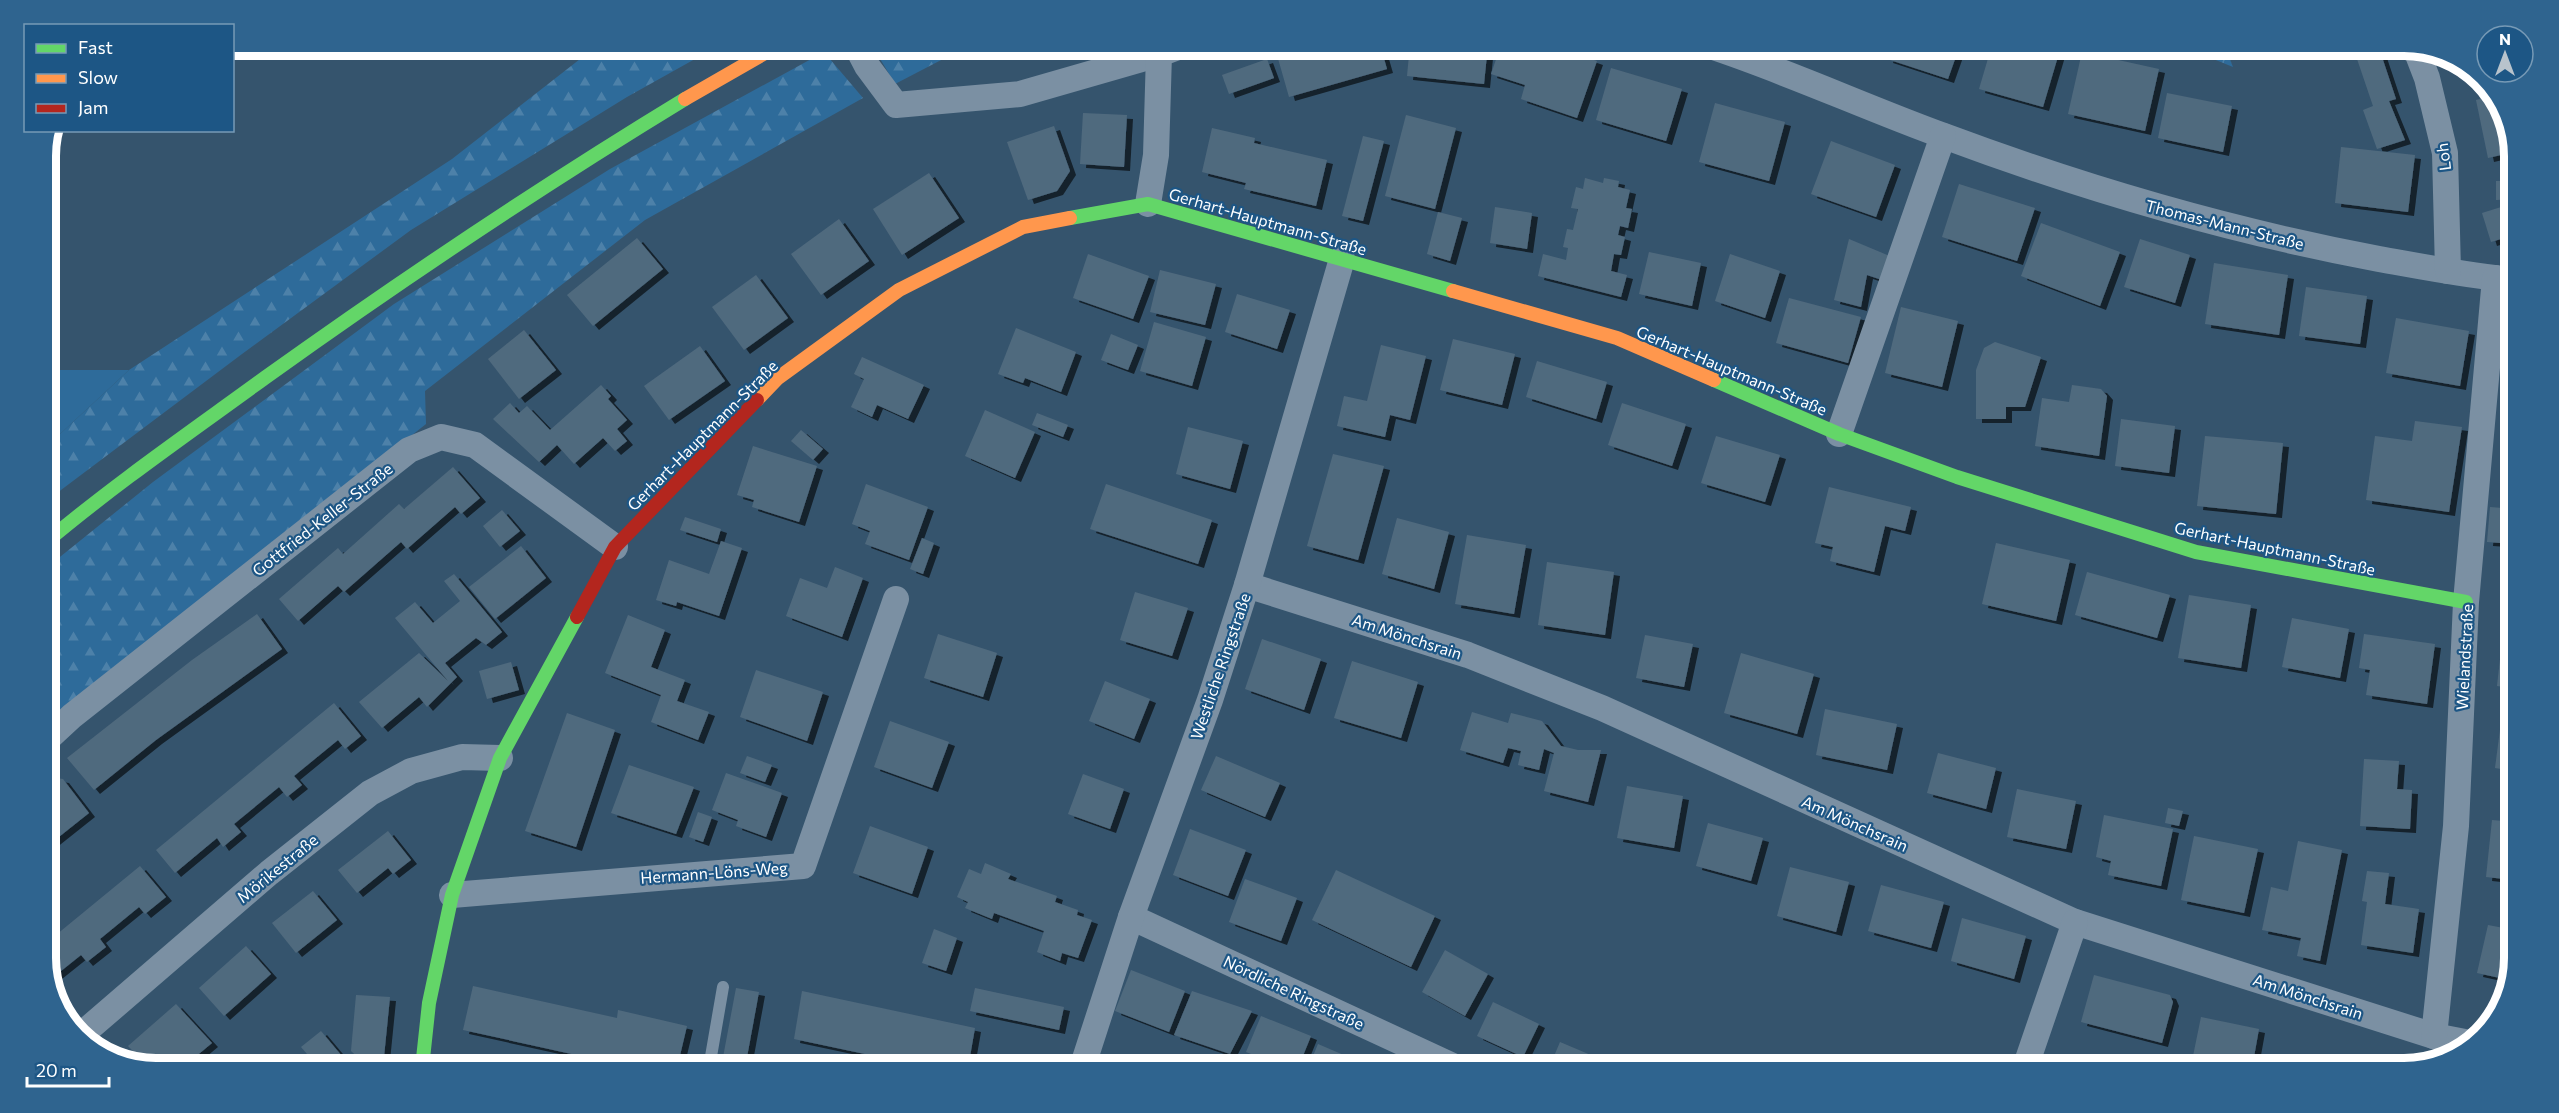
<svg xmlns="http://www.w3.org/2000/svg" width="2559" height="1113" font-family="Commissioner,sans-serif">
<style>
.grass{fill:#2e6b9a}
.forest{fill:url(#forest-firs)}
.park{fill:url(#park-crowns)}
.building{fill:#506a7e;filter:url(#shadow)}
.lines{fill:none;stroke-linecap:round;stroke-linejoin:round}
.lane{stroke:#7b90a3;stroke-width:12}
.street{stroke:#7b90a3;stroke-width:26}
.fast{stroke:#63d668;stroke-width:14}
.slow{stroke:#ff974d;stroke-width:14}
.jam{stroke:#b3261e;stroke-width:14}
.labels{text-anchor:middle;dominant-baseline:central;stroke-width:4.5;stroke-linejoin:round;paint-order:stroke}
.street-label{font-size:16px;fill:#fff;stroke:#1d5685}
.rim{fill:none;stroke:#fff;stroke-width:8}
</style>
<defs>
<pattern id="forest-firs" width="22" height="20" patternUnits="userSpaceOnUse" patternTransform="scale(1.5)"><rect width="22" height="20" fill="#2e6b9a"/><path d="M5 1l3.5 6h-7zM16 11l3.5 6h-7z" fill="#4d81a9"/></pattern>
<pattern id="park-crowns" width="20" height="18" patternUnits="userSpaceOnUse" patternTransform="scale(1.5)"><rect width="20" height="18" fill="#2e6b9a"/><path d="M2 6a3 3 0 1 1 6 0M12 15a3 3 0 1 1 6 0" fill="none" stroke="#4d81a9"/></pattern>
<filter id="shadow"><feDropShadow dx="6" dy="4" stdDeviation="0" flood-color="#0009"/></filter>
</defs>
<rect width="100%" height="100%" fill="#35546d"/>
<!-- grass -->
<g class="grass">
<polygon points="232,45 371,45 376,53 233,59"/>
<polygon points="45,370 129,370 45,448"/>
</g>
<!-- forest -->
<g class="forest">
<polygon points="598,45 720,45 627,97 411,230 242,354 45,502 45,448 129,370 452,159"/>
<polygon points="872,45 970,45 895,84"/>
<polygon points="824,52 863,98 645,220 425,391 426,424 45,727 45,569 153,482 394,304 610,169"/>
</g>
<!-- park -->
<polygon class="park" points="2179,45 2224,45 2233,67"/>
<!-- building -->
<g class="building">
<polygon points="1313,45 1380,45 1387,69 1289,97 1277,55"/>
<polygon points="1410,45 1488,45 1484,84 1407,76"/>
<polygon points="1501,45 1550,45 1597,61 1577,118 1521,99 1525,85 1491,74"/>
<polygon points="1834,45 1863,45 1859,54"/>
<polygon points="1891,45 1960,45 1948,79 1887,59"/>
<polygon points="1992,45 2030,45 2059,53 2043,107 1979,89"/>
<polygon points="2378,45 2396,99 2389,101 2405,140 2377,149 2363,110 2373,106 2355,53"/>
<polygon points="2082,52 2159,69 2145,131 2068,114"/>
<polygon points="1267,59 1274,78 1229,94 1222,75"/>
<polygon points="1611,68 1682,89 1666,141 1596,120"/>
<polygon points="2468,71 2491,89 2514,152 2488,158 2476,100 2480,99 2477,81 2470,82"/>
<polygon points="2167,93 2232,106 2223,152 2158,138"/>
<polygon points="1715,103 1785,122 1769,181 1699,162"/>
<polygon points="1083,113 1127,115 1124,167 1080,164"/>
<polygon points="1406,115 1456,128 1435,209 1385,196"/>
<polygon points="1054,126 1070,171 1057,191 1028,200 1007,142"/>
<polygon points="1212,128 1255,138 1254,143 1327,160 1316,206 1244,189 1246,183 1202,172"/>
<polygon points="1363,136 1384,141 1363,221 1342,216"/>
<polygon points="1831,141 1895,165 1876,217 1811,194"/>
<polygon points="2341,147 2415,155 2408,212 2335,203"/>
<polygon points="929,173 959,218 902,255 873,209"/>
<polygon points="1585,178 1603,183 1604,178 1619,181 1618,187 1630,190 1626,208 1632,209 1628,228 1620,226 1618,235 1625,237 1621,255 1614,254 1611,271 1627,275 1621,297 1538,276 1543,254 1566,260 1568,248 1563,247 1567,229 1573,230 1578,209 1571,208 1576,187 1583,189"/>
<polygon points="2496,181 2514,181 2514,199 2496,200"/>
<polygon points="1959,184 2035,208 2017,261 1942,237"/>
<polygon points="2514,203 2514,235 2491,242 2482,213"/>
<polygon points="1495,207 1532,213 1527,249 1490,243"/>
<polygon points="1438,212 1462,218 1450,261 1427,254"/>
<polygon points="839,219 869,261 821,295 791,254"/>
<polygon points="2041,223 2120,252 2100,306 2021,276"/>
<polygon points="637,238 663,269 593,326 567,295"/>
<polygon points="1849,239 1892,257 1885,281 1867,275 1861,307 1834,300"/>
<polygon points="2140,239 2190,255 2175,303 2124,287"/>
<polygon points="1649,252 1701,263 1692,306 1639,294"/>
<polygon points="1088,254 1149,276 1133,319 1073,298"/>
<polygon points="1730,254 1780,271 1765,318 1715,301"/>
<polygon points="2214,263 2288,275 2279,335 2205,324"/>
<polygon points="1160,270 1216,284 1205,325 1150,312"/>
<polygon points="756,275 788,318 744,350 712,307"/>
<polygon points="2306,287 2367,296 2360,344 2299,336"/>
<polygon points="1237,294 1290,310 1277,349 1225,332"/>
<polygon points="1789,298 1861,317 1848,363 1776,343"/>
<polygon points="1901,307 1958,321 1942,387 1885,373"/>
<polygon points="2396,318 2469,331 2460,386 2386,373"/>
<polygon points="1154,322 1206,337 1192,386 1140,371"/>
<polygon points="1016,328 1076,352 1061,392 1025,378 1023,383 998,374"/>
<polygon points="524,330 556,370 519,399 488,359"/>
<polygon points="1111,334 1138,345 1128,370 1101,360"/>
<polygon points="1453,339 1515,354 1502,405 1440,390"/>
<polygon points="1995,342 2041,357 2025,407 2006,407 2006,419 1976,419 1976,370 1984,348"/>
<polygon points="1381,345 1426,356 1410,420 1390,415 1385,437 1337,426 1344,396 1367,401"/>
<polygon points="700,346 725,381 669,420 644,386"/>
<polygon points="862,357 924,385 908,419 877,405 872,417 851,407 864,379 854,374"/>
<polygon points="1537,361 1607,382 1596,419 1526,397"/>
<polygon points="601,385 611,396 608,399 627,420 617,429 627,441 615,451 603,438 574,464 557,445 539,462 493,419 510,403 519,413 527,406 550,430"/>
<polygon points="2072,385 2101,389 2107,396 2099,456 2035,446 2042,398 2069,402"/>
<polygon points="1622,403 1686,424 1672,466 1608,445"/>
<polygon points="985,410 1035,432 1015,478 965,456"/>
<polygon points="1037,413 1068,425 1063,437 1032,425"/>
<polygon points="2121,419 2175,426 2169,473 2115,466"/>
<polygon points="2415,421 2462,427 2449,512 2366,500 2375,436 2412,441"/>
<polygon points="1188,427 1243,441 1230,489 1176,474"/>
<polygon points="801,430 823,449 813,460 791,441"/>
<polygon points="1716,436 1780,455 1765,502 1701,483"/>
<polygon points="2205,436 2283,443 2276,514 2197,506"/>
<polygon points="753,446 817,466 799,522 752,507 754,500 737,495"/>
<polygon points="1333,454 1384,466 1358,560 1307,546"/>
<polygon points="453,467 480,498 461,514 455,507 407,549 401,542 344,592 338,586 298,621 279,599 338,548 343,554 399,504 404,509"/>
<polygon points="866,484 928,507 909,560 865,544 870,531 852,524"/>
<polygon points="1106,484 1212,520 1198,564 1090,529"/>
<polygon points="1829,487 1911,507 1905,531 1885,526 1874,572 1830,561 1833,547 1815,543"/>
<polygon points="2490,507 2514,509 2514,544 2487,542"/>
<polygon points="502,510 520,531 500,547 483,526"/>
<polygon points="685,517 721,529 717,542 680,530"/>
<polygon points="1397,518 1449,532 1434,589 1382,574"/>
<polygon points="1467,535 1526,545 1514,614 1455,604"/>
<polygon points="922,538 934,543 923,574 910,569"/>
<polygon points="721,541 742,548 719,616 677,602 676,606 656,600 669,560 709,574"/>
<polygon points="1996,543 2070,560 2056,621 1982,604"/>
<polygon points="521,546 546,578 495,619 469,587"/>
<polygon points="1547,562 1614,572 1605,635 1538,625"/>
<polygon points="835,567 863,578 842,637 786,616 800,578 827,588"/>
<polygon points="2087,572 2170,595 2157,638 2075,615"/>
<polygon points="454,574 502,632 486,645 476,638 445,663 457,677 427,707 419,697 382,728 359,702 419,653 448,681 395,618 415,602 433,623 460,601 444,581"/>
<polygon points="1135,592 1188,608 1172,656 1120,640"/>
<polygon points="2189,595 2251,605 2241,668 2178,658"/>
<polygon points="257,614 282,649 156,740 94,790 67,758 192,660"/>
<polygon points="628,615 665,630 651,667 685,680 677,701 709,712 698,740 651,722 661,695 605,673"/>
<polygon points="2292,618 2349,629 2340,678 2282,667"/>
<polygon points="2503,633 2514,635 2514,688 2497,686"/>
<polygon points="938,634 997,653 983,697 924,678"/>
<polygon points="2364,634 2435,644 2427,704 2366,695 2370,670 2359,668"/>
<polygon points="1645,635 1693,644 1684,687 1636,678"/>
<polygon points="1262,639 1321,659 1304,710 1245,689"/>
<polygon points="1741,653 1814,674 1797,734 1724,713"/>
<polygon points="1352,661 1418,682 1401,738 1334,718"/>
<polygon points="511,662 519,690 487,699 479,671"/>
<polygon points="756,670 823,692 807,741 740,717"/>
<polygon points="1105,681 1150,699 1134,739 1089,721"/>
<polygon points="334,703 361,736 345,749 338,740 294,776 302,785 287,797 279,787 234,824 241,832 223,847 217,838 175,873 156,850"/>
<polygon points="1825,709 1897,724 1887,770 1816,755"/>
<polygon points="1472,712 1508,723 1511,713 1542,721 1561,746 1578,750 1601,750 1588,802 1544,791 1554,753 1544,749 1539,770 1518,765 1521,751 1508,748 1503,763 1460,750"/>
<polygon points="567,713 615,730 576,847 525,831"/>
<polygon points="890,721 949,742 932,788 874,767"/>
<polygon points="2500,730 2514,732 2514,771 2495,768"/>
<polygon points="1938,753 1996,768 1986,809 1927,793"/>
<polygon points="747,756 772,765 765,782 740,773"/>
<polygon points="1216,756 1280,783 1265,817 1201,790"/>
<polygon points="2364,759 2399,761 2397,789 2412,790 2410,829 2360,826"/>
<polygon points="629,765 694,787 676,834 611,813"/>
<polygon points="726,773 782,793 766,837 736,826 738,820 712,810"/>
<polygon points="1083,774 1124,789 1110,829 1068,814"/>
<polygon points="56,778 63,779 89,813 45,848 45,787"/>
<polygon points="1627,786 1683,796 1674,848 1617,838"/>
<polygon points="2017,789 2076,801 2066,849 2007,837"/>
<polygon points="2168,808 2183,811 2179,826 2165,823"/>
<polygon points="698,812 712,817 703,842 689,837"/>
<polygon points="2104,815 2173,829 2161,886 2108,875 2111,861 2096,857"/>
<polygon points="2492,820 2514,822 2514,880 2486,877"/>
<polygon points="1708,823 1763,838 1751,881 1696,866"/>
<polygon points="870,826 928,847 912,894 853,873"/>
<polygon points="1190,829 1246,850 1228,896 1173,875"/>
<polygon points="388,831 411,860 393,874 388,868 357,893 338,870"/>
<polygon points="2194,836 2258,849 2244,913 2181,900"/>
<polygon points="2298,841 2342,850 2320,961 2297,956 2301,938 2262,930 2271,887 2288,891"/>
<polygon points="985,863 1011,874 1008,879 1057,896 1055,902 1078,910 1077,915 1092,920 1078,958 1062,953 1060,961 1037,952 1044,931 994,913 992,919 965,908 968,902 957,897 969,869 981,874"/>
<polygon points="140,866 166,897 145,914 139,907 100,939 106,947 87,962 81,955 51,979 45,965 45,944"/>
<polygon points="1790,867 1849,882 1836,932 1777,916"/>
<polygon points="1336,870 1435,916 1411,967 1312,920"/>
<polygon points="2367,871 2389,873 2385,904 2419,909 2413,953 2361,945 2367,902 2362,901"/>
<polygon points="1245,879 1297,898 1281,941 1229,922"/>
<polygon points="1881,885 1944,902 1931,948 1868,931"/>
<polygon points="313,891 337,920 296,953 272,923"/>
<polygon points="1962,918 2026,936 2014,979 1951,961"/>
<polygon points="2488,925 2514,930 2514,957 2509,980 2477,973"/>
<polygon points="934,929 957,938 946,971 922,963"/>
<polygon points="246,946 271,974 224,1016 199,988"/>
<polygon points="1445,950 1488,974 1465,1016 1422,992"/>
<polygon points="1131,970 1185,991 1169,1032 1115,1011"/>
<polygon points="2094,975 2170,995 2173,1002 2162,1043 2081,1022"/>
<polygon points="473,986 617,1018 618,1010 687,1026 677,1068 610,1055 608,1062 463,1030"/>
<polygon points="736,988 759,992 745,1068 721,1068"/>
<polygon points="975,988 1064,1007 1059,1030 970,1011"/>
<polygon points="802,991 975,1028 968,1068 931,1068 794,1039"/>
<polygon points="1192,991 1252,1011 1230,1054 1174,1035"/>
<polygon points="356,995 390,997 383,1067 368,1067 351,1051"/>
<polygon points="1493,1002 1539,1024 1523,1057 1477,1036"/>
<polygon points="176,1004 212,1043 182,1068 147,1066 128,1046"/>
<polygon points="1261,1016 1311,1036 1298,1068 1287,1068 1246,1052"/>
<polygon points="2201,1017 2259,1029 2252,1068 2218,1068 2218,1066 2192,1061"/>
<polygon points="321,1031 352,1068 319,1068 301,1047"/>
<polygon points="1560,1042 1612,1064 1610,1068 1549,1068"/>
<polygon points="1318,1044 1367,1065 1366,1068 1308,1068"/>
<polygon points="2301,1057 2356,1066 2355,1068 2299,1068"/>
</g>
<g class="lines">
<!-- lane -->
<polyline class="lane" points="709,1068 723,987"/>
<!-- street -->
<g class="street">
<polyline points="856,45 867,66 896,105 1020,94 1159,54"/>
<path d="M 1707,45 C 1787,71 1864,107 1944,136 C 2086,189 2230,231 2379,259 C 2424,267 2469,276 2514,280"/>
<polyline points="2415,47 2427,78 2445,153 2448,271"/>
<polyline points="1148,204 1156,155 1159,54 1183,45"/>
<polyline points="1839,434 1943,136"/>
<polyline points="1247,585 1468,655 1602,708 2075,922 2434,1036 2470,1043"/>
<polyline points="45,741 72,716 409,450 441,437 475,445 615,547"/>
<polyline points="452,895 803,866 896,599"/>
<polyline points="1131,917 1457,1068"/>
<polyline points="81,1035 269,873 370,793 411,771 462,757 500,758"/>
<polyline points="2434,1036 2456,826 2466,602 2495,278"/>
<polyline points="1082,1068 1131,917 1210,700 1247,585 1342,259"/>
<polyline points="2025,1068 2075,922"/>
</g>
<!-- fast -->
<g class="fast">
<polyline points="1070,218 1148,204 1453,291"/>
<polyline points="1714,380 1839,434 1957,477 2196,552 2466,602"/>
<path d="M 45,543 C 115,484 192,431 266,377 C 403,279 542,186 685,99"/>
<polyline points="422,1068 429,1003 452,895 500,758 577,617"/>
</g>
<!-- slow -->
<g class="slow">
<polyline points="685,99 779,45"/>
<polyline points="1453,291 1617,338 1714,380"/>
<polyline points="757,400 778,378 899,290 1023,227 1070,218"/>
</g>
<!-- jam -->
<polyline class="jam" points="577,617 615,547 757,400"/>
</g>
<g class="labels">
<!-- street labels -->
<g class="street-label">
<text transform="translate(2443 157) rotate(-97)">Loh</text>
<text transform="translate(1268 221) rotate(16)">Gerhart-Hauptmann-Straße</text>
<text transform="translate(2225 224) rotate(14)">Thomas-Mann-Straße</text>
<text transform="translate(1732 370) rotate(23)">Gerhart-Hauptmann-Straße</text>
<text transform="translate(702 435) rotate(-45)">Gerhart-Hauptmann-Straße</text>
<text transform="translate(322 519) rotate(-38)">Gottfried-Keller-Straße</text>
<text transform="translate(2275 548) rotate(12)">Gerhart-Hauptmann-Straße</text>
<text transform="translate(1407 636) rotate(18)">Am Mönchsrain</text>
<text transform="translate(2464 657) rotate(-87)">Wielandstraße</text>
<text transform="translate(1220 666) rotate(-71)">Westliche Ringstraße</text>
<text transform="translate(1855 823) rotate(24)">Am Mönchsrain</text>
<text transform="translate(277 868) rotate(-39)">Mörikestraße</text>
<text transform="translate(714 872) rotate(-4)">Hermann-Löns-Weg</text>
<text transform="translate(1294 992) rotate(25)">Nördliche Ringstraße</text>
<text transform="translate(2308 996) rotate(18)">Am Mönchsrain</text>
</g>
</g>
<!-- crop -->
<path d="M0 0H2559V1113H0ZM156 56H2404A100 100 0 0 1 2504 156V958A100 100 0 0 1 2404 1058H156A100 100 0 0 1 56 958V156A100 100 0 0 1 156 56Z" fill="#2f648f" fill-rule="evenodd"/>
<path class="rim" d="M156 56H2404A100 100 0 0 1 2504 156V958A100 100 0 0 1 2404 1058H156A100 100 0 0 1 56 958V156A100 100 0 0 1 156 56Z"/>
<!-- legend -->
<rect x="24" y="24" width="210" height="108" fill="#1d5685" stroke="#779ab6" stroke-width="1.5"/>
<rect x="36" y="44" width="30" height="9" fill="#63d668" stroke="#779ab6" stroke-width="1.5"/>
<text x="78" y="54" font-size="18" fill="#ffffff">Fast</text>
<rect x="36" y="74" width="30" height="9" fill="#ff974d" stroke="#779ab6" stroke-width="1.5"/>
<text x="78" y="84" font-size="18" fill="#ffffff">Slow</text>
<rect x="36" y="104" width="30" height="9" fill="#b3261e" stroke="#779ab6" stroke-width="1.5"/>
<text x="78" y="114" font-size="18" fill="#ffffff">Jam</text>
<!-- north arrow -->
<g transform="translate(2505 54)"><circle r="28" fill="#1d5685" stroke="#779ab6" stroke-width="1.5"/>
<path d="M0-4.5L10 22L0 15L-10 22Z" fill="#b8c3cc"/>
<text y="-9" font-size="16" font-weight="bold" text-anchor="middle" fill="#ffffff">N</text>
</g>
<!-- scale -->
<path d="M27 1077v9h82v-9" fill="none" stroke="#ffffff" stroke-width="3"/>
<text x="36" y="1077" font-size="18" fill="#ffffff" stroke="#1d5685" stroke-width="4.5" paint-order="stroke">20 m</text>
</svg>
